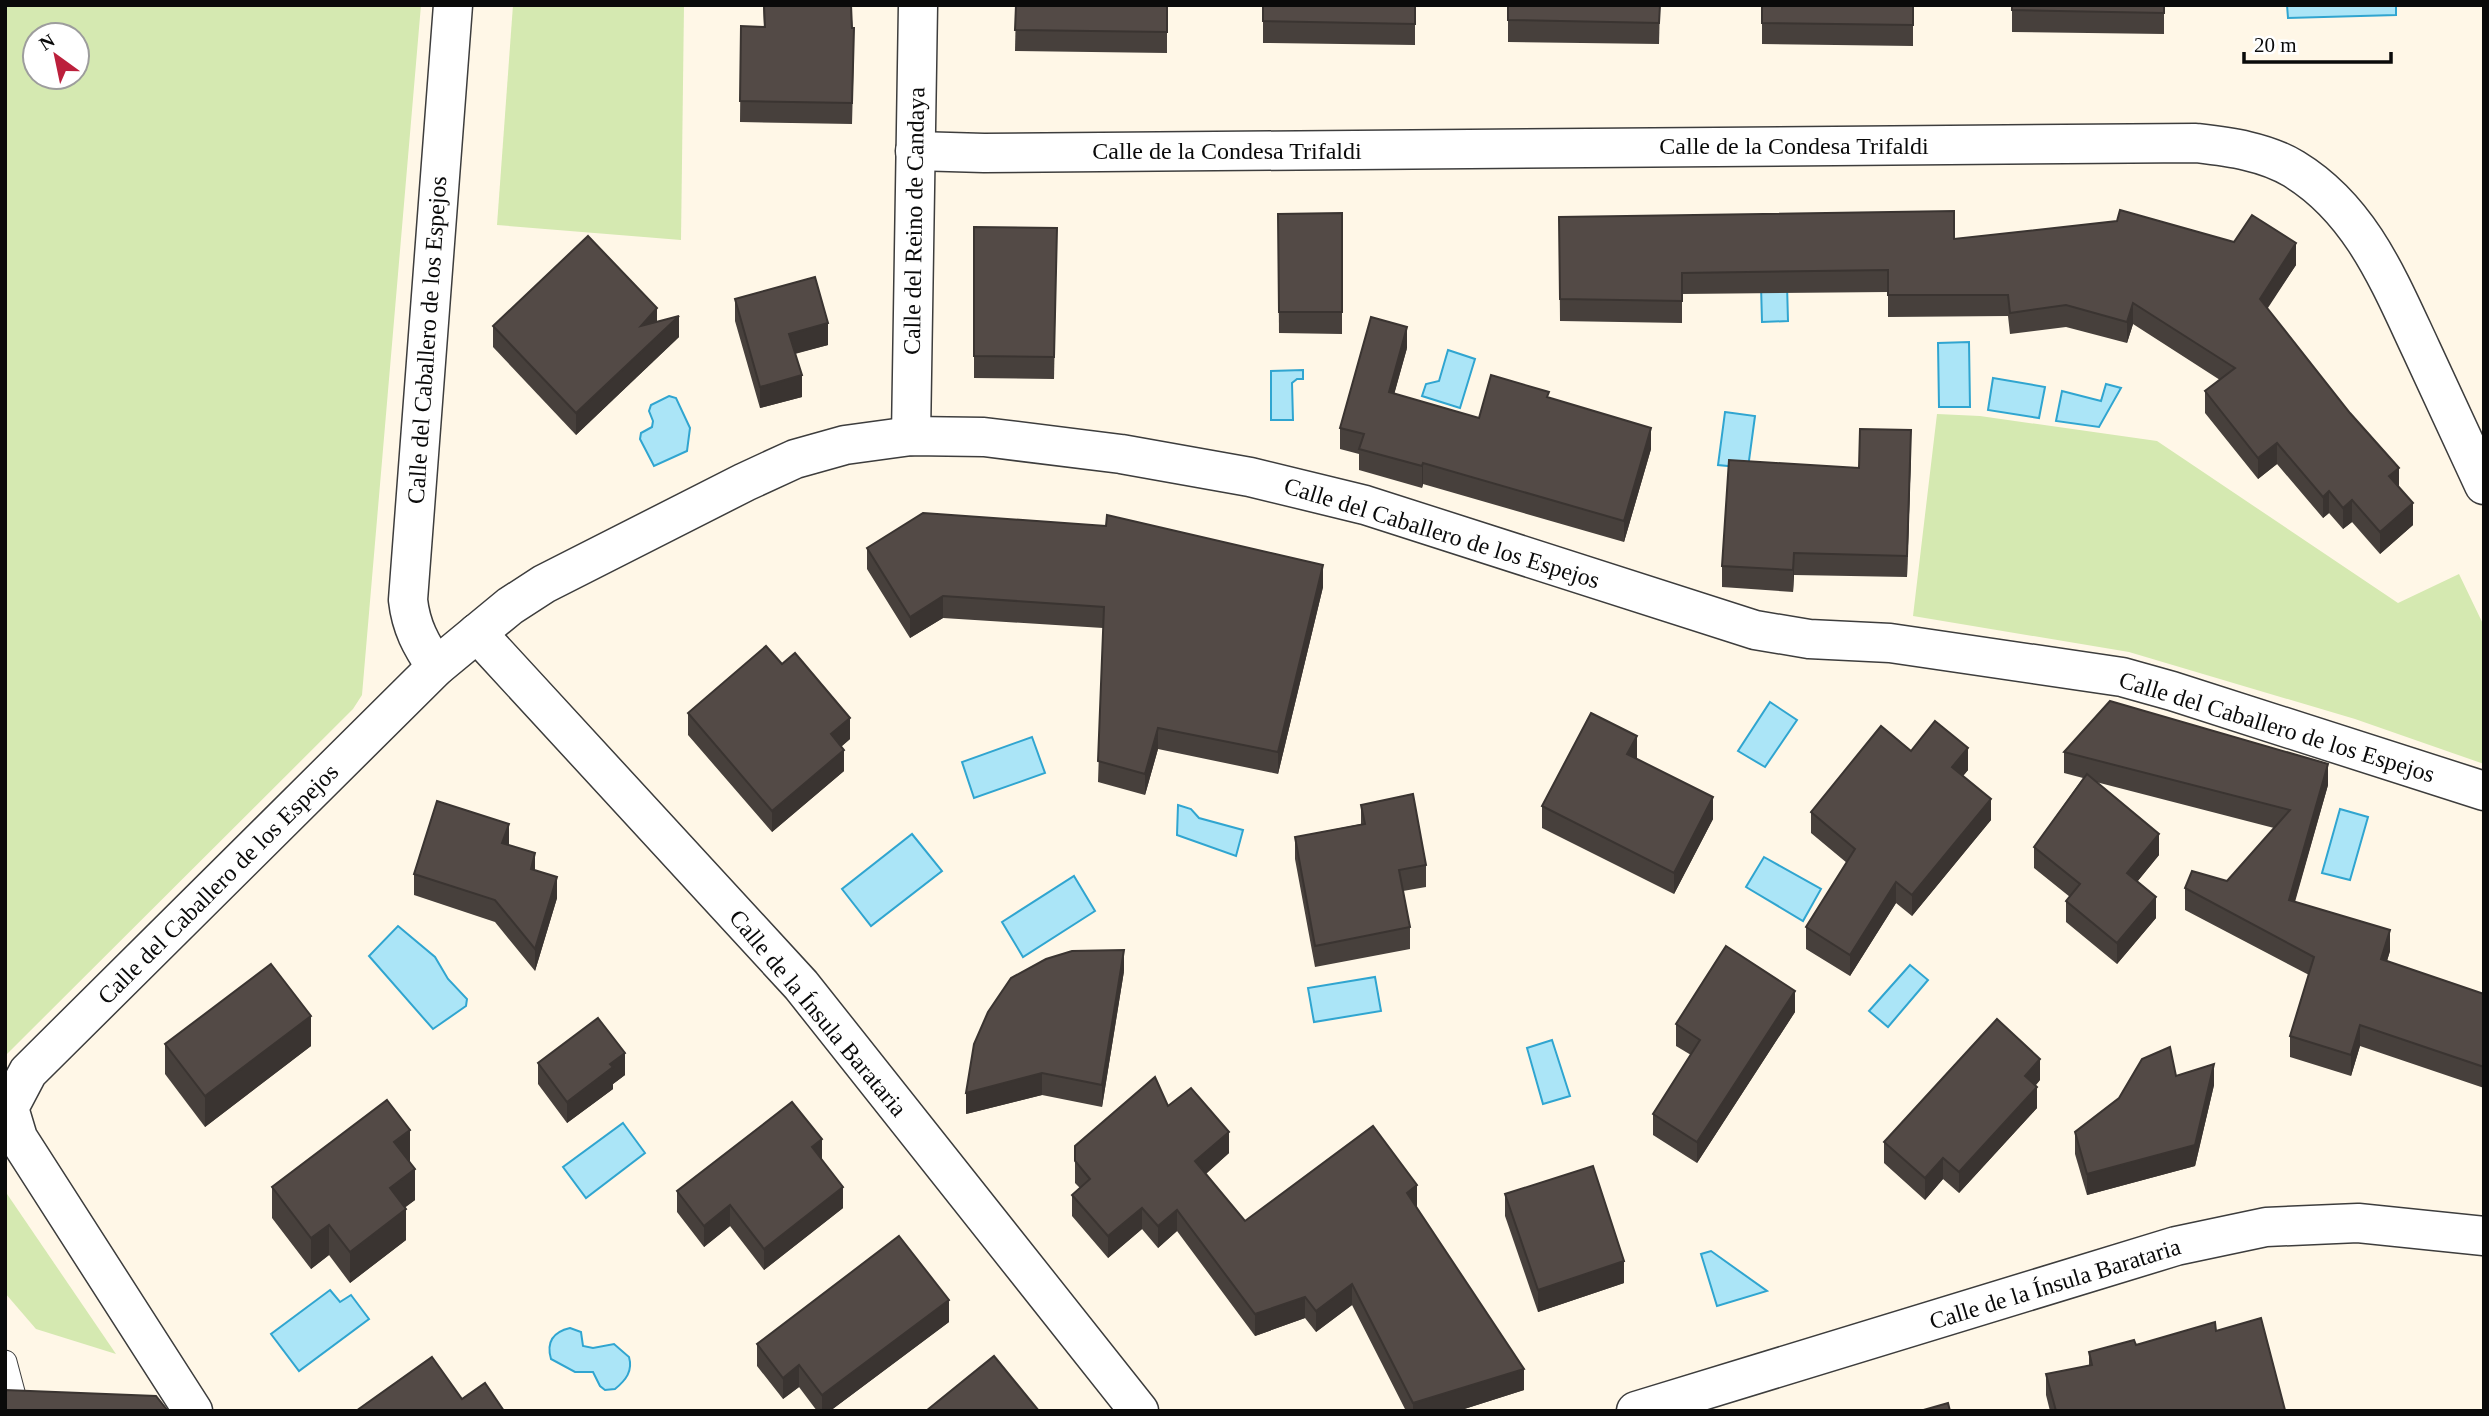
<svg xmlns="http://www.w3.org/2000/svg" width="2489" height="1416" font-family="Georgia,serif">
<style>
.green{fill:#d5e9b1;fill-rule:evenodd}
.water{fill:#abe5f7;stroke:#30a5d0;stroke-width:2}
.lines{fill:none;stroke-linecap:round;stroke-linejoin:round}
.service-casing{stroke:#3d3d3d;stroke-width:25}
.minor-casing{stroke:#3d3d3d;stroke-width:41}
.service{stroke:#fff;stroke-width:23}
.minor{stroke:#fff;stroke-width:38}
.wall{fill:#47403c}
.shaded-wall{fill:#3a3431}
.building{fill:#534a46;stroke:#3a3431;stroke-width:2}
.labels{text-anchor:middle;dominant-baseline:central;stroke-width:7;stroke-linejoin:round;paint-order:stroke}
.street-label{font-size:24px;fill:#0a0a0a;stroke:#fff}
</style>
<rect width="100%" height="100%" fill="#fff7e7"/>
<!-- green -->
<g class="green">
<path d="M 5,5 L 421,5 L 362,695 L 353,709 L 5,1056 ZM 77,35 L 77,77 L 35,77 L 35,35 Z"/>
<polygon points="513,5 684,5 681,240 497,225"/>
<polygon points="1937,414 1980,416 2157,441 2398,603 2459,574 2484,626 2484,764 2355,719 2129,652 1913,616"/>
<polygon points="5,1191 116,1354 36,1329 5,1293"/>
</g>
<!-- water -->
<g class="water">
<polygon points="2287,5 2396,5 2396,15 2288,18"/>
<polygon points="1786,247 1788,321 1762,322 1760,248"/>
<polygon points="1969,342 1970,407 1939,407 1938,343"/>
<polygon points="1448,350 1475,359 1460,408 1422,396 1426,384 1439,381"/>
<polygon points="1303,370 1303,379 1297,379 1292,383 1293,420 1271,420 1271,371"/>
<polygon points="1993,378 2045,387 2039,418 1988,410"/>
<polygon points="2106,384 2121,388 2099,427 2056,421 2062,391 2101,401"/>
<polygon points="669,396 676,398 690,428 687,451 654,466 640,439 641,433 652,427 653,421 649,411 651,405"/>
<polygon points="1725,412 1755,416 1748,468 1718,465"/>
<polygon points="1770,702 1797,720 1765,767 1738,751"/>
<polygon points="1032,737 1045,773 974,798 962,762"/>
<polygon points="1178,805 1191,809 1199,818 1243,830 1236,856 1177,835"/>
<polygon points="2340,809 2368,817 2350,880 2322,873"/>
<polygon points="912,834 942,871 871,926 842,889"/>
<polygon points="1764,857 1821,889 1803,921 1746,887"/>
<polygon points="1074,876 1095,911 1023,957 1002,922"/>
<polygon points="398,926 435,957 448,979 467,999 466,1006 433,1029 369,956"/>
<polygon points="1910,965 1928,980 1888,1027 1869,1011"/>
<polygon points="1375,977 1381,1011 1314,1022 1308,988"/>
<polygon points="1552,1040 1570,1096 1543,1104 1527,1048"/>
<polygon points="623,1123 645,1153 586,1198 563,1167"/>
<polygon points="1711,1251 1767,1291 1717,1306 1701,1254"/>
<polygon points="330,1290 340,1302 351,1295 369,1319 299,1371 271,1334"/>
<path d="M 570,1328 L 581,1332 L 583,1346 L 593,1348 L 614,1344 L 629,1357 C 633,1371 626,1380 615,1389 L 605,1390 L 600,1386 L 593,1372 L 575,1372 L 551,1359 C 546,1342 553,1332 570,1328 Z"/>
</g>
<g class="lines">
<!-- service casing -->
<g class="service-casing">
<polyline id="service" points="5,1362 18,1411"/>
</g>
<!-- minor casing -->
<g class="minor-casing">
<g id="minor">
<path d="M 915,151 L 984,153 L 2196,143 C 2229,147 2264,151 2294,169 C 2361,210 2389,281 2421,349 C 2442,395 2463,440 2484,485"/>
<polyline points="911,436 918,5"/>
<polyline points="477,633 801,985 1139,1411"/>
<path d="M 436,667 C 421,645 411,627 408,600 L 453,5"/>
<polyline points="193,1411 18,1138 9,1108 28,1072 436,667 510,606 544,584 745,482 795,459 845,445 911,436 984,437 1121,454 1250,477 1365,505 1755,630 1809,639 1890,643 2122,677 2172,691 2484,791"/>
<polyline points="1636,1411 2176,1246 2266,1227 2358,1223 2484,1236"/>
</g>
</g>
<!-- service -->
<use href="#service" class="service"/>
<!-- minor -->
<use href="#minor" class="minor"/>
</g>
<!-- wall -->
<g class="wall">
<polygon points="763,5 851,5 854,49 852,124 740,122 741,26 764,27"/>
<polygon points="1016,5 1167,5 1167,53 1015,51"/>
<polygon points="1263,5 1415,5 1415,45 1263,43"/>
<polygon points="1508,5 1660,5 1659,44 1508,42"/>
<polygon points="1762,5 1913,5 1913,46 1762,44"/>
<polygon points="2012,5 2164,5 2164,34 2012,32"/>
<polygon points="1342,213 1342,334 1279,333 1278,214"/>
<polygon points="1559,217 1954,239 2296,265 2267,308 2399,488 2413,525 2380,554 2352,522 2343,529 2329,513 2323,518 2277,464 2258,479 2205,413 2205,391 2220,380 2133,324 2127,343 2066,327 2010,334 2008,316 1888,317 1888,292 1682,294 1682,323 1560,321"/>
<polygon points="974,227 1057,228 1054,379 974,378"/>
<polygon points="735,299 828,345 795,354 802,397 760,408 735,321"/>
<polygon points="493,326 679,337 576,435 493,347"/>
<polygon points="1407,348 1394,394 1479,418 1549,398 1651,449 1624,542 1423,484 1422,488 1359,470 1359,454 1340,449 1340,428"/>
<polygon points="1911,452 1907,577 1794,575 1793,592 1722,587 1722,566 1859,468"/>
<polygon points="867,548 1323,587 1278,774 1158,749 1145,795 1098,782 1103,628 943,618 910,638 867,569"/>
<polygon points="782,664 850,739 841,747 844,771 772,832 688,735 688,713"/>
<polygon points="1911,751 1968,770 1963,776 1991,820 1912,916 1896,903 1850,976 1806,949 1806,927 1847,863 1811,833 1811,812"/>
<polygon points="2064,752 2328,785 2295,902 2390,951 2387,961 2484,994 2484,1088 2360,1046 2351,1076 2290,1057 2290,1036 2309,975 2185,910 2185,888 2227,881 2274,828 2096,782 2159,855 2137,882 2156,918 2117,964 2066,922 2066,901 2070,897 2034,868 2034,847 2083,778 2064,773"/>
<polygon points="1637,758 1636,759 1713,819 1674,894 1542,828 1542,806"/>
<polygon points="1361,805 1426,865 1426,887 1403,891 1410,927 1410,949 1315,967 1295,859 1295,837 1361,824"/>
<polygon points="509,845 535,870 557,898 535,971 495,922 414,895 414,874"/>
<polygon points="1124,971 1102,1107 1042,1095 966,1114"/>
<polygon points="1795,1012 1697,1163 1653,1135 1653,1114 1691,1055 1676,1046 1676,1024"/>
<polygon points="165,1044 311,1046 205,1127 165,1074"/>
<polygon points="538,1063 625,1075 613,1084 613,1089 567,1123 538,1084"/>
<polygon points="2176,1076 2214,1085 2195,1166 2087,1195 2075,1154 2075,1132"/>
<polygon points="2040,1080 2036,1085 2037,1108 1959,1193 1943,1179 1925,1200 1884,1163 1884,1142"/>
<polygon points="1168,1106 1229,1153 1206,1174 1245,1221 1417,1206 1416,1207 1524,1390 1458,1411 1406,1411 1352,1305 1316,1332 1305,1318 1255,1336 1177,1231 1158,1248 1142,1229 1108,1258 1072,1216 1072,1195 1080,1188 1075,1183 1075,1146"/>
<polygon points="822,1160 843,1208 764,1270 730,1226 704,1247 677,1212 677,1191"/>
<polygon points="410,1161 415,1200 405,1207 406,1240 350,1283 329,1255 311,1269 272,1218 272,1187"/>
<polygon points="1505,1194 1624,1283 1538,1312 1505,1216"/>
<polygon points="949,1322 830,1411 817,1411 799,1387 783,1399 757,1366 757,1344"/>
<polygon points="2216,1331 2285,1411 2050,1411 2046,1395 2046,1374 2089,1366 2089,1352"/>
</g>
<!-- shaded-wall -->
<g class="shaded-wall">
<polygon points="2296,243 2296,265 2260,320 2260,299"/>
<polygon points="2133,303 2133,324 2127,343 2127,322"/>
<polygon points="657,308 657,329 641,326"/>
<polygon points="679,316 679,337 576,435 576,413"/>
<polygon points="828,323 828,345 789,355 789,334"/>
<polygon points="1407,327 1407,348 1389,413 1389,392"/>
<polygon points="802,375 802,397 760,408 760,387"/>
<polygon points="1651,428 1651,449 1624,542 1624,521"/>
<polygon points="1911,430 1911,452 1907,577 1907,556"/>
<polygon points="2277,443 2277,464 2258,479 2258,458"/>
<polygon points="1423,463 1423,484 1422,488 1422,466"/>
<polygon points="2399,468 2399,489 2389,476"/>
<polygon points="2329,491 2329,513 2323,518 2323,497"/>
<polygon points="2352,500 2352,522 2343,529 2343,508"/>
<polygon points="2413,503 2413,525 2380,554 2380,532"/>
<polygon points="1794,553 1794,575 1793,592 1793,570"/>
<polygon points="1323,565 1323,587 1278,774 1278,752"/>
<polygon points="943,596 943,618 910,638 910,617"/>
<polygon points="850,718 850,739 831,755 831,734"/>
<polygon points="1158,728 1158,749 1145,795 1145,774"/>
<polygon points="1637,736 1637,758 1627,776 1627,754"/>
<polygon points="1968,748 1968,770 1952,789 1952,767"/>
<polygon points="844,750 844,771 772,832 772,811"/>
<polygon points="2328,764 2328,785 2289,921 2289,900"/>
<polygon points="1713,797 1713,819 1674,894 1674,873"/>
<polygon points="1991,799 1991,820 1912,916 1912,895"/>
<polygon points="509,824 509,845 502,843"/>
<polygon points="2159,834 2159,855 2127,894 2127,873"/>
<polygon points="535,853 535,875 531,869"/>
<polygon points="557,877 557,898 535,971 535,949"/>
<polygon points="1896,882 1896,903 1850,976 1850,955"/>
<polygon points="2156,897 2156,918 2117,964 2117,943"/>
<polygon points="2390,930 2390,951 2381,980 2381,959"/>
<polygon points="1124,950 1124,971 1102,1107 1102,1085"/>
<polygon points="1795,991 1795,1012 1697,1163 1697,1142"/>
<polygon points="311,1016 311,1046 205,1127 205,1096"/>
<polygon points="2360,1025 2360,1046 2351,1076 2351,1055"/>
<polygon points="625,1053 625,1075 613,1084 613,1089 567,1123 567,1102 610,1064"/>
<polygon points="2040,1059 2040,1080 2025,1097 2025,1076"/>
<polygon points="2214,1064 2214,1085 2195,1166 2087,1195 2087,1174"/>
<polygon points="1042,1073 1042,1095 966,1114 966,1093"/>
<polygon points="2037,1087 2037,1108 1959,1193 1959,1172"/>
<polygon points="410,1130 410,1161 394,1172 394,1142"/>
<polygon points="1229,1132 1229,1153 1195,1183 1195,1161"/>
<polygon points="822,1139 822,1161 812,1147"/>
<polygon points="1943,1158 1943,1179 1925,1200 1925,1178"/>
<polygon points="415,1169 415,1200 390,1219 390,1188"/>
<polygon points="1417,1185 1417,1206 1407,1214 1407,1193"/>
<polygon points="843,1187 843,1208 764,1270 764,1249"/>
<polygon points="730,1205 730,1226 704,1247 704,1226"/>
<polygon points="1142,1208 1142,1229 1108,1258 1108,1236"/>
<polygon points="406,1209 406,1240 350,1283 350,1252"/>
<polygon points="1177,1210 1177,1231 1158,1248 1158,1226"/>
<polygon points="329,1225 329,1255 311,1269 311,1238"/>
<polygon points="1624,1261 1624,1283 1538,1312 1538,1290"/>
<polygon points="1352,1284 1352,1305 1316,1332 1316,1311"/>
<polygon points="1305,1297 1305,1318 1255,1336 1255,1314"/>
<polygon points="949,1300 949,1322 830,1411 822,1411 822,1395"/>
<polygon points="799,1365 799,1387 783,1399 783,1378"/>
<polygon points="1524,1369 1524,1390 1458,1411 1413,1411 1413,1403"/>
</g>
<!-- building -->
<g class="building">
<polygon points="764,5 851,5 852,28 854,28 852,103 740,101 741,26 765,27"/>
<polygon points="1016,5 1167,5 1167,32 1015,30"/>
<polygon points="1263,5 1415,5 1415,24 1263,21"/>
<polygon points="1508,5 1660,5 1659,23 1508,20"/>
<polygon points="1762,5 1913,5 1913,25 1762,23"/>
<polygon points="2012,5 2164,5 2164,13 2012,10"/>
<polygon points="2120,210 2234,242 2252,215 2296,243 2260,299 2350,413 2399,468 2389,476 2413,503 2380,532 2352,500 2343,508 2329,491 2323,497 2277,443 2258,458 2205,391 2235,368 2133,303 2127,322 2066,305 2010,313 2008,295 1888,295 1888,270 1682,273 1682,301 1560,299 1559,217 1954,211 1954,239 2117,221"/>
<polygon points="1342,213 1342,312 1279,312 1278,214"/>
<polygon points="974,227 1057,228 1054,357 974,356"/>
<polygon points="588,236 657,308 641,326 679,316 576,413 493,326"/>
<polygon points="815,277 828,323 789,334 802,375 760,387 735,299"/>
<polygon points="1371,317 1407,327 1389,392 1479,418 1491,375 1549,392 1547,397 1651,428 1624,521 1423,463 1422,466 1359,449 1364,434 1340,428"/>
<polygon points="1860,429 1911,430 1907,556 1794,553 1793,570 1722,566 1729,460 1859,468"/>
<polygon points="923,513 1106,526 1107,515 1323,565 1278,752 1158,728 1145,774 1098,761 1104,607 943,596 910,617 867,548"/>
<polygon points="766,646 782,664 795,653 850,718 831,734 844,750 772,811 688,713"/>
<polygon points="2110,701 2328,764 2289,900 2390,930 2381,959 2484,994 2484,1067 2360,1025 2351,1055 2290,1036 2314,957 2185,888 2192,871 2227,881 2290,810 2064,752"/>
<polygon points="1591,713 1637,736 1627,754 1713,797 1674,873 1542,806"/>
<polygon points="1935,721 1968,748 1952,767 1991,799 1912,895 1896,882 1850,955 1806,927 1855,849 1811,812 1881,726 1911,751"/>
<polygon points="2087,774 2159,834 2127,873 2156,897 2117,943 2066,901 2080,884 2034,847"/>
<polygon points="1413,794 1426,865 1399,870 1410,927 1315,946 1295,837 1365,824 1361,805"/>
<polygon points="437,801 509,824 502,843 535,853 531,869 557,877 535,949 495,900 414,874"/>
<polygon points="1726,946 1795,991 1697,1142 1653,1114 1700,1040 1676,1024"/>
<polygon points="1124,950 1102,1085 1042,1073 966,1093 974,1044 988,1012 1011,978 1046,959 1072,951"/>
<polygon points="271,964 311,1016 205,1096 165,1044"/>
<polygon points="598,1018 625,1053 610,1064 613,1067 567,1102 538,1063"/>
<polygon points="1997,1019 2040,1059 2025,1076 2037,1087 1959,1172 1943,1158 1925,1178 1884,1142"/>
<polygon points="2170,1047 2176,1076 2214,1064 2195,1145 2087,1174 2075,1132 2119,1098 2142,1059"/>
<polygon points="1155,1077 1168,1106 1191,1088 1229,1132 1195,1161 1245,1221 1373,1126 1417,1185 1407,1193 1524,1369 1413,1403 1352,1284 1316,1311 1305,1297 1255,1314 1177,1210 1158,1226 1142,1208 1108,1236 1072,1195 1090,1179 1075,1161 1075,1146"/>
<polygon points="387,1100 410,1130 394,1142 415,1169 390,1188 406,1209 350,1252 329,1225 311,1238 272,1187"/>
<polygon points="792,1102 822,1139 812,1147 843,1187 764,1249 730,1205 704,1226 677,1191"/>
<polygon points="1593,1166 1624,1261 1538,1290 1505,1194"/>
<polygon points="899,1236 949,1300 822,1395 799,1365 783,1378 757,1344"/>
<polygon points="2261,1318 2285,1410 2282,1411 2056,1411 2046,1374 2092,1365 2089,1352 2134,1340 2136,1345 2215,1322 2216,1331"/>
<polygon points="994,1356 1039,1411 926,1411"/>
<polygon points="432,1357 462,1399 485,1383 504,1411 356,1411"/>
<polygon points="5,1390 156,1396 168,1411 5,1411"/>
<polygon points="1948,1403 1950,1411 1920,1411"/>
</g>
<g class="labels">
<!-- street labels -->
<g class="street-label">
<text x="1794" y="146">Calle de la Condesa Trifaldi</text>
<text x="1227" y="151">Calle de la Condesa Trifaldi</text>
<text transform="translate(914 221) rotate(-89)">Calle del Reino de Candaya</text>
<text transform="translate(427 340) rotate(-86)">Calle del Caballero de los Espejos</text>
<text transform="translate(1442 533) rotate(17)">Calle del Caballero de los Espejos</text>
<text transform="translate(2277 727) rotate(17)">Calle del Caballero de los Espejos</text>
<text transform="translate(218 884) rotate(-45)">Calle del Caballero de los Espejos</text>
<text transform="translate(818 1013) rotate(50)">Calle de la Ínsula Barataria</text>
<text transform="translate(2055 1284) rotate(-17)">Calle de la Ínsula Barataria</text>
</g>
</g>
<!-- border -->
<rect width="2489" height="1416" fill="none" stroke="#0a0a0a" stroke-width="14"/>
<!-- north arrow -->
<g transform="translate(56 56) rotate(327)"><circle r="33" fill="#ffffff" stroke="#9d9d9d" stroke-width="2"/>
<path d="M0-5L12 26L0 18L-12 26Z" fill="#bc203c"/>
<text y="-10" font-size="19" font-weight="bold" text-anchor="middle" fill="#0a0a0a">N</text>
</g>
<!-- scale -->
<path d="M2244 52v10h147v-10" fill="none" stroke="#0a0a0a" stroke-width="3.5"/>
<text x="2254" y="52" font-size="21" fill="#0a0a0a" stroke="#ffffff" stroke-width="5" paint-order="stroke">20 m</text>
</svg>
